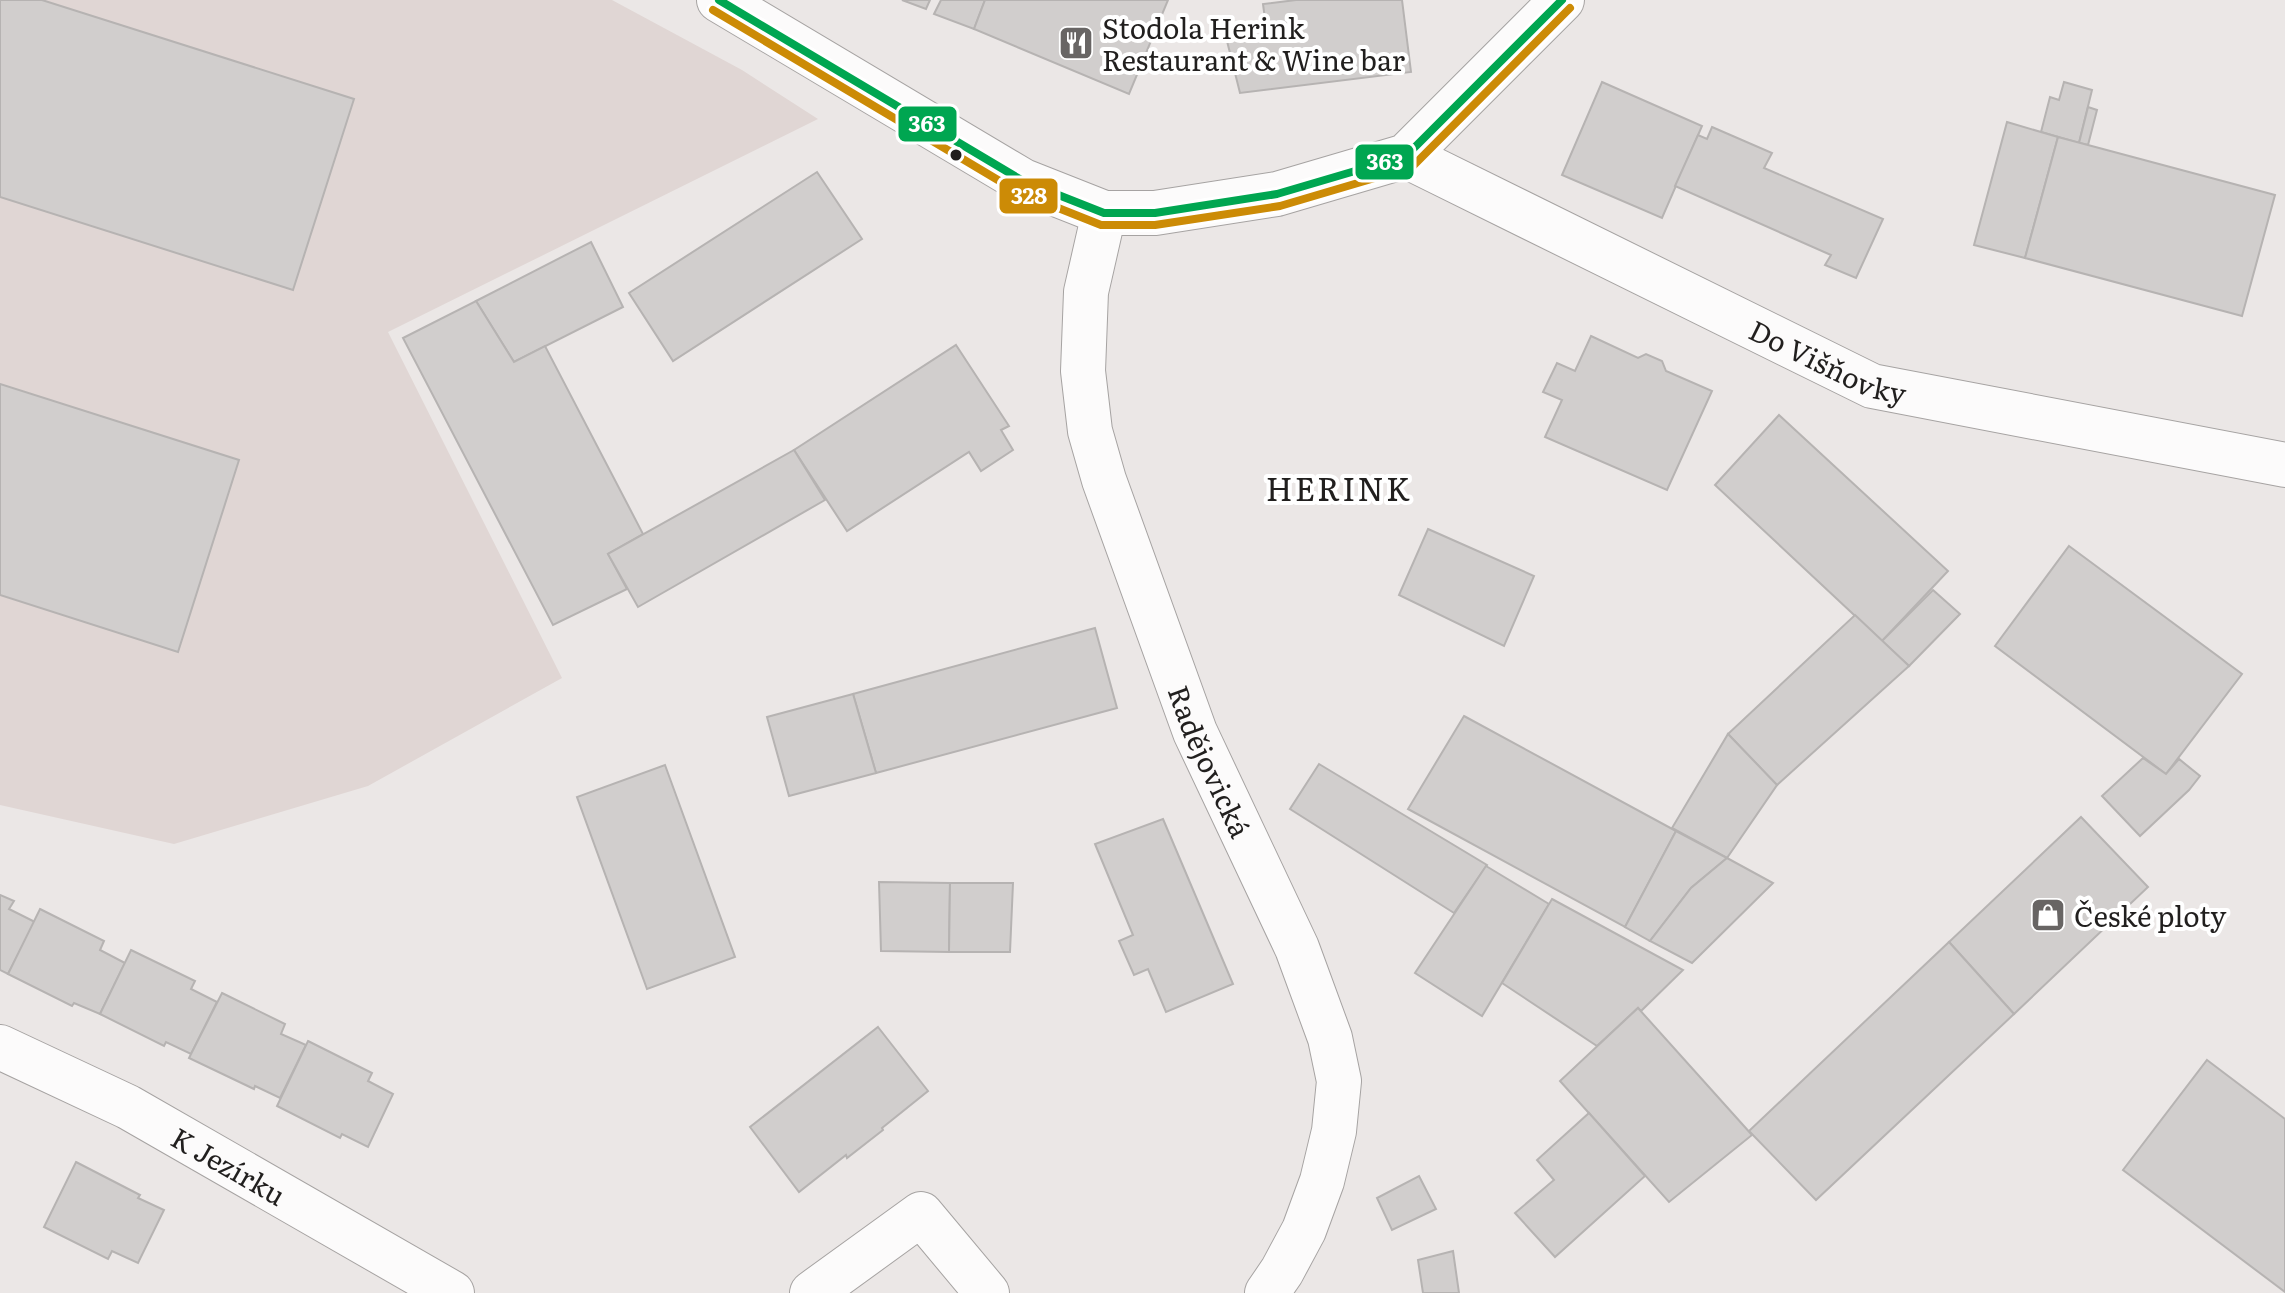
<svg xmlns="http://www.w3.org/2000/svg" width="2285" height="1293" font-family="Literata,serif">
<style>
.built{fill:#e0d6d4}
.building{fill:#d1cecd;stroke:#b6b3b2;stroke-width:2}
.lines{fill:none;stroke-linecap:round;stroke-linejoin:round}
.minor-casing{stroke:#a6a3a2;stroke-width:46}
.tertiary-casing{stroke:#a6a3a2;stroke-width:46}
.minor{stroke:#fcfbfb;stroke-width:44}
.tertiary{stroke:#fcfbfb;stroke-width:44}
.bus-1-casing{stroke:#fff;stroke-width:14}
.bus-2-casing{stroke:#fff;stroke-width:14}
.bus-1{stroke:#00a651;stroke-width:8}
.bus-2{stroke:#cc8b06;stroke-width:8}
.bus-dot{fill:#211f1e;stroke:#fff;stroke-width:3}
.labels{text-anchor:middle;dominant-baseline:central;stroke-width:8;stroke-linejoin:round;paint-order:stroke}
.poi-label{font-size:28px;fill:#211f1e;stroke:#fff;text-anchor:start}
.street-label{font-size:28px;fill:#211f1e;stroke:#fff}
.quarter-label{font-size:32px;letter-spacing:2px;fill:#211f1e;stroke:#fff}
.line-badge{stroke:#fff;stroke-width:3}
.badge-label{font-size:22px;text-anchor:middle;font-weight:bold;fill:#fff}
</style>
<rect width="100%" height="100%" fill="#ebe7e6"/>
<!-- built -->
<polygon class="built" points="0,0 612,0 742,70 818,119 388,332 562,678 368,786 174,844 0,805"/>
<!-- building -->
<g class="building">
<polygon points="0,0 42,0 354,99 293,290 0,197"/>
<polygon points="902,0 930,0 926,9"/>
<polygon points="941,0 985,0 974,29 934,14"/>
<polygon points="985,0 1168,0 1129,94 974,29"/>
<polygon points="1296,0 1402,0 1411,72 1240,93 1227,41 1267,34 1263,4"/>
<polygon points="1602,82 1702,126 1662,218 1562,175"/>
<polygon points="2064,82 2092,90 2079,143 2041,132 2050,97 2059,100"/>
<polygon points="2088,107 2097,110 2088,145 2079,143"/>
<polygon points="2007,122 2058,137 2025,258 1974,245"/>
<polygon points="1712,127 1772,153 1764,168 1883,219 1856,278 1825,265 1831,255 1675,186 1698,135 1707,139"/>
<polygon points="2058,137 2275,195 2242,316 2025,258"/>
<polygon points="817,172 862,239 673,361 629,293"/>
<polygon points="591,242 623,307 514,362 476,301"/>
<polygon points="476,301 514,362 545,346 643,534 608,554 627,589 553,625 403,338"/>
<polygon points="1591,336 1638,358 1646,354 1662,361 1666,371 1712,391 1667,490 1545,437 1562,400 1543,392 1557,363 1575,371"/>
<polygon points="956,345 1009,426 1001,430 1013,450 981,471 969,452 847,531 794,450"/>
<polygon points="0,384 239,460 178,652 0,595"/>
<polygon points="1779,415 1948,571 1882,641 1715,485"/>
<polygon points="794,450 825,500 638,607 608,554"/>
<polygon points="1428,529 1534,576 1504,646 1399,595"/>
<polygon points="2069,546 2242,674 2166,774 1995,646"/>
<polygon points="1933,590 1960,614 1909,666 1882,641"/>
<polygon points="1855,615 1909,666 1777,785 1728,734"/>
<polygon points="1095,628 1117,708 876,773 853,694"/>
<polygon points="853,694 876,773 789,796 767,717"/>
<polygon points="1464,716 1676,831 1625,927 1408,809"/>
<polygon points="1728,734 1777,785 1727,858 1672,828"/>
<polygon points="2143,758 2166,774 2179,759 2200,776 2189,790 2140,836 2102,796"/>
<polygon points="1319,764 1487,865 1454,913 1290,809"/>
<polygon points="665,765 735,957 647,989 577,797"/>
<polygon points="2081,817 2148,887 2014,1014 1949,942"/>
<polygon points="1163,819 1233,984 1166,1012 1148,969 1134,975 1119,941 1133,935 1095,844"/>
<polygon points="1676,831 1727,858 1691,888 1650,941 1625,927"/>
<polygon points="1727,858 1773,883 1692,963 1650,941 1691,888"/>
<polygon points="1486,866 1549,904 1482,1016 1415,973"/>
<polygon points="879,882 950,883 949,952 881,951"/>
<polygon points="950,883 1013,883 1010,952 949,952"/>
<polygon points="0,895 14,901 9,909 35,922 8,974 0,970"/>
<polygon points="1552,899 1683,970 1641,1011 1638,1008 1597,1046 1502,983"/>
<polygon points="40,909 104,941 100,950 125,963 100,1014 74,1003 72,1006 8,974"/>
<polygon points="1949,942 2014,1014 1816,1200 1749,1131"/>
<polygon points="131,950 195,981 191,989 217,1002 191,1054 166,1042 164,1046 100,1014"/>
<polygon points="222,993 285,1024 281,1034 306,1045 280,1098 255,1086 254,1089 189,1058"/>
<polygon points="1638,1008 1752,1135 1669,1202 1560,1081"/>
<polygon points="878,1027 928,1091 882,1128 883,1130 847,1158 846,1155 799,1192 750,1127"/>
<polygon points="308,1041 372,1073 368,1081 393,1094 368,1147 342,1134 340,1138 277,1106"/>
<polygon points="2207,1060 2285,1119 2285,1292 2123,1170"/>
<polygon points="1589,1113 1645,1176 1555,1257 1515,1213 1554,1180 1537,1160"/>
<polygon points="76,1162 140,1195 138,1198 164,1210 138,1263 112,1251 108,1259 44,1227"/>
<polygon points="1419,1176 1436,1209 1392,1230 1377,1198"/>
<polygon points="1453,1251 1459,1293 1423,1293 1418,1260"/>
</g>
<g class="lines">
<!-- minor casing -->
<g class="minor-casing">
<g id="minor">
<path id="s1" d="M 1406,156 L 1872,386 L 2285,465"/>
<path id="s2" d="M 0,1047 L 128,1107 L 452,1293"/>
<polyline points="812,1293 921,1214 987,1293"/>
</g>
</g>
<!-- tertiary casing -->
<g class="tertiary-casing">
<g id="tertiary">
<polyline points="719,0 1023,181 1104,213 1155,213 1277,194 1406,156 1562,0"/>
<path id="s3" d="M 1104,213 L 1086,292 L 1083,371 L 1090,431 L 1104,480 L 1195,732 L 1297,948 L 1330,1038 L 1339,1081 L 1334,1131 L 1322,1181 L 1304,1230 L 1282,1271 L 1267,1293"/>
</g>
</g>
<!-- minor -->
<use href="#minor" class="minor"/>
<!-- tertiary -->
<use href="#tertiary" class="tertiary"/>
<!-- bus-1 casing -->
<g class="bus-1-casing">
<polyline id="bus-1" points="719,0 1023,181 1104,213 1155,213 1277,194 1406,156 1562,0"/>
</g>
<!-- bus-2 casing -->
<g class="bus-2-casing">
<polyline id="bus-2" points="713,10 1018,192 1101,225 1155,225 1280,206 1412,167 1570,8"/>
</g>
<!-- bus-1 -->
<use href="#bus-1" class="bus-1"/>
<!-- bus-2 -->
<use href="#bus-2" class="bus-2"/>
</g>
<!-- icons -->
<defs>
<g id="restaurant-square" transform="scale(1.8)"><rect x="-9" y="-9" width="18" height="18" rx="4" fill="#686564" stroke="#fff"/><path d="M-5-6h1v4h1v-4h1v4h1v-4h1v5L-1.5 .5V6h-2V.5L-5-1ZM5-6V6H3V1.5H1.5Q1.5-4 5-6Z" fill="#fff"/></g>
<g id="shop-square" transform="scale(1.8)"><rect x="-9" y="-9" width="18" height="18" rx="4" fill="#686564" stroke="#fff"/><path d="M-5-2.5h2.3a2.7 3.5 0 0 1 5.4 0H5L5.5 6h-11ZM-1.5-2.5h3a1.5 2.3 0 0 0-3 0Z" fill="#fff"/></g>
</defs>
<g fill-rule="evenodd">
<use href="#restaurant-square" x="1076" y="43"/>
<use href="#shop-square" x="2048" y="915"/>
</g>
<!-- markers -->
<circle class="bus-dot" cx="956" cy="155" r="7"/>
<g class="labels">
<!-- poi labels -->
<g class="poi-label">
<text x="1102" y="27">Stodola Herink<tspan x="1102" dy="32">Restaurant &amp; Wine bar</tspan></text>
<text x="2074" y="915">České ploty</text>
</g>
<!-- street labels -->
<g class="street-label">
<text stroke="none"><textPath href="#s1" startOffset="470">Do Višňovky</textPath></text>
<text stroke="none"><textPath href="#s3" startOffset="572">Radějovická</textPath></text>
<text stroke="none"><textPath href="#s2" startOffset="258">K Jezírku</textPath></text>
</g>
<!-- quarter labels -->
<g class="quarter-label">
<text x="1339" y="487">HERINK</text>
</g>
</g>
<g class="line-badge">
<rect x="897" y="105" width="61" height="38" rx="8" fill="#00a651"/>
<rect x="1354" y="143" width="61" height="38" rx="8" fill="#00a651"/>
<rect x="998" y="177" width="61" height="38" rx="8" fill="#cc8b06"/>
</g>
<g class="badge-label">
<text x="927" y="132">363</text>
<text x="1385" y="170">363</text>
<text x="1029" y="204">328</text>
</g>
</svg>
